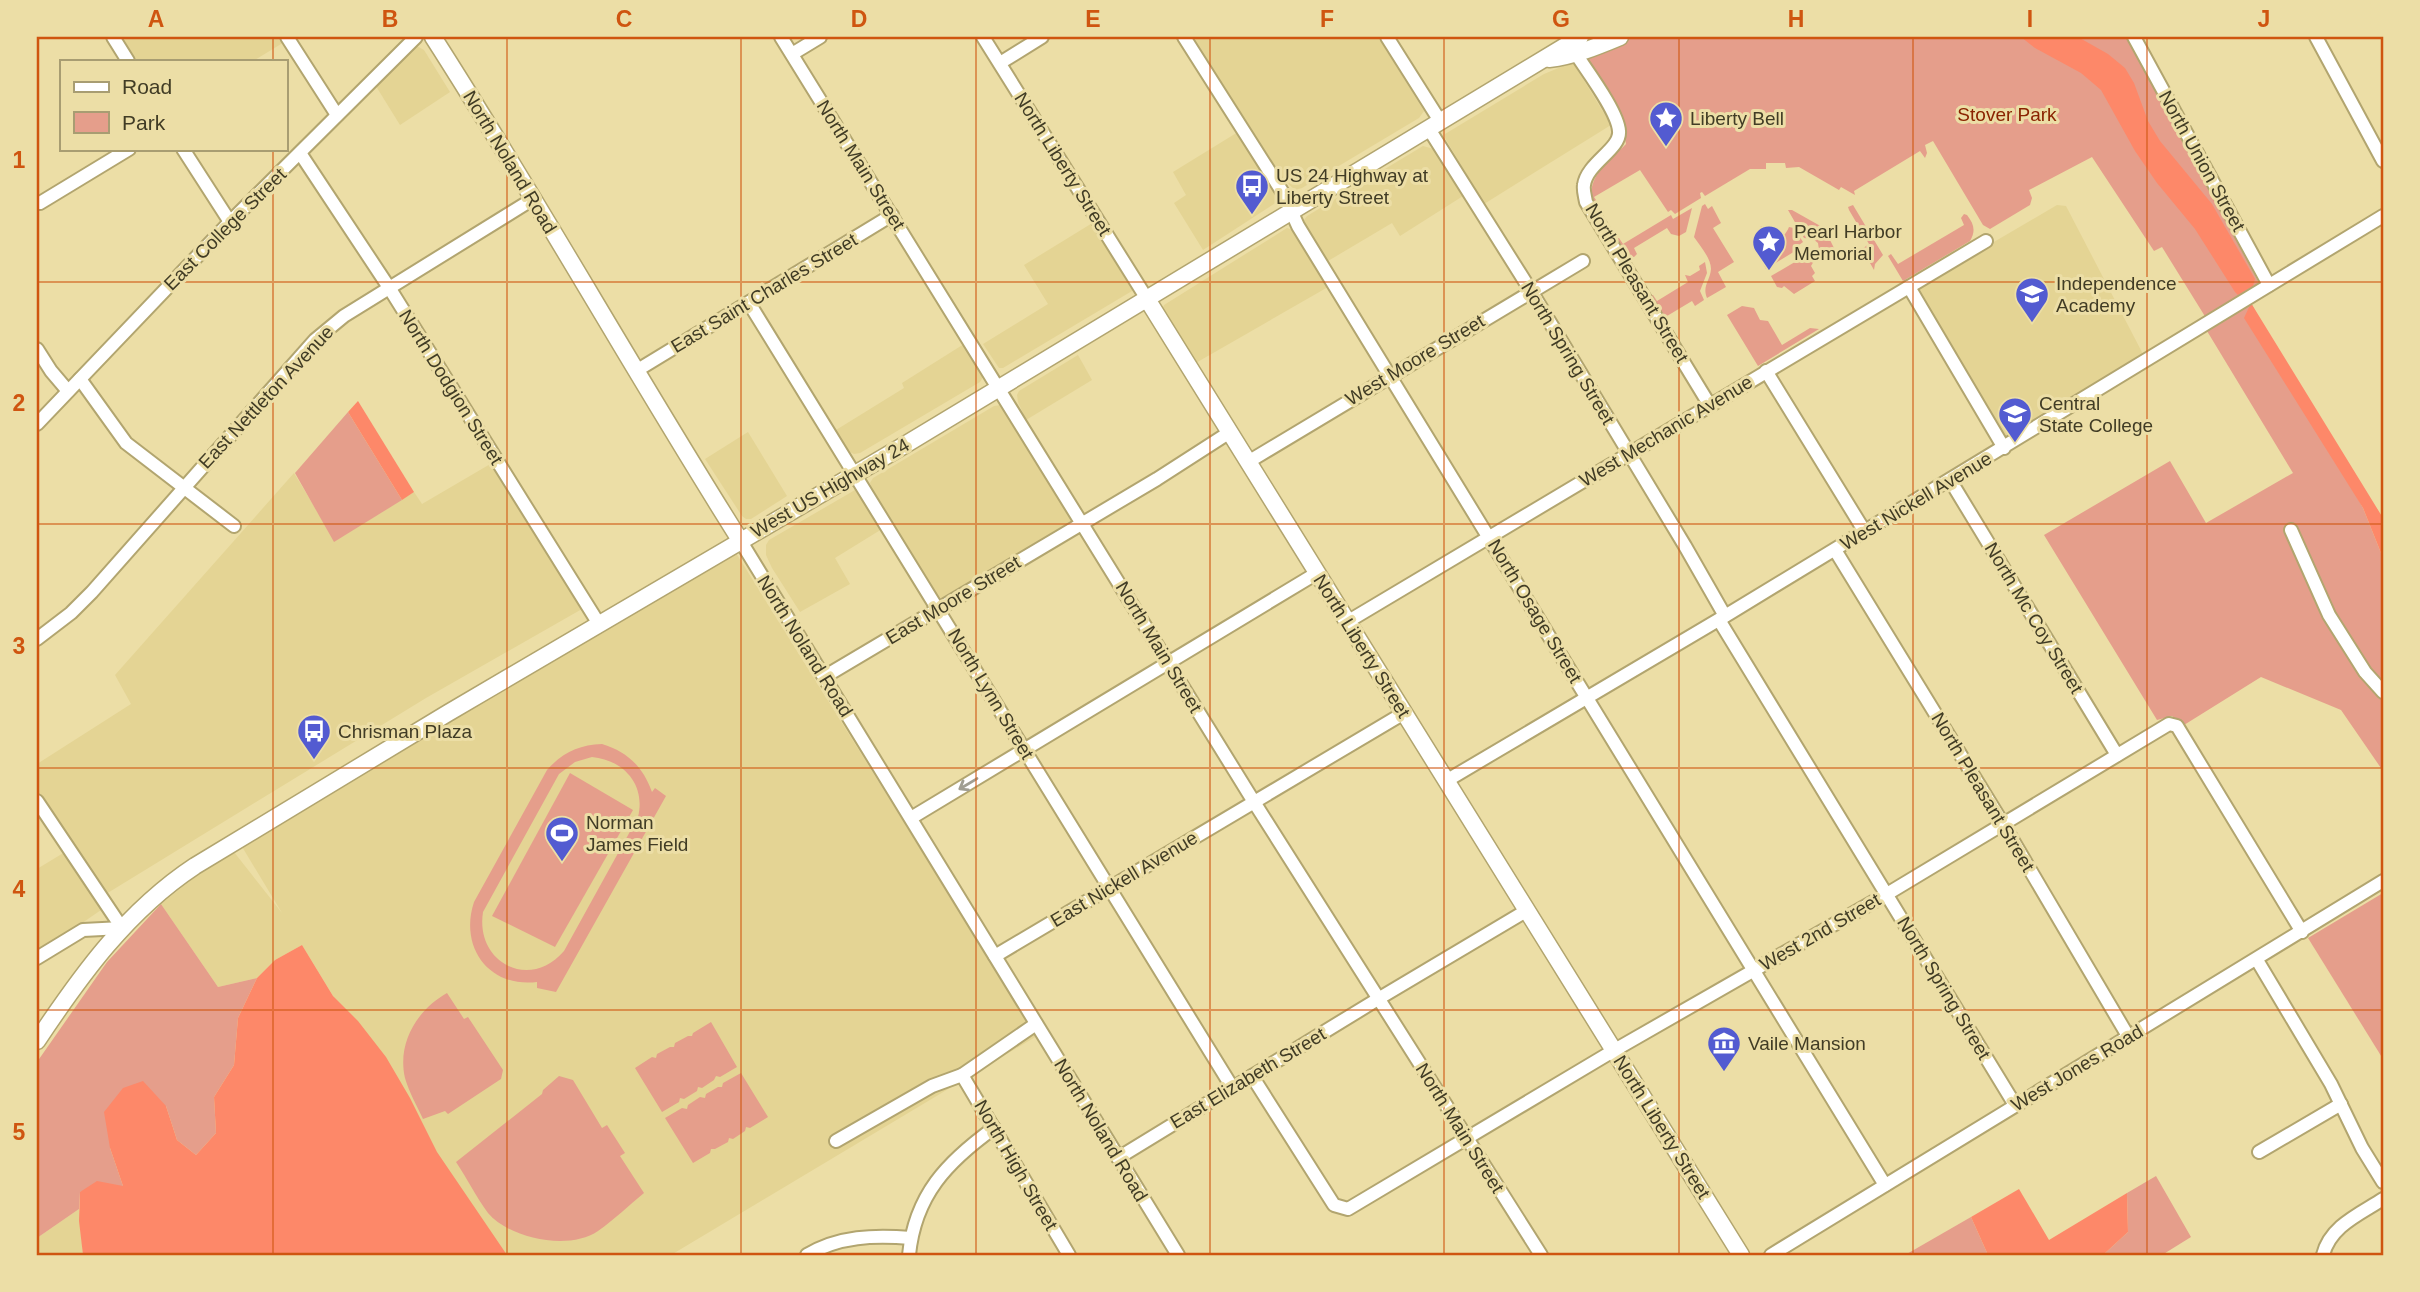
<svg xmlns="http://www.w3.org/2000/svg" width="2420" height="1292" font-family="Helvetica,sans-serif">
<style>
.built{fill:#e4d494}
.green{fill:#e59e8b;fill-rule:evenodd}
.forest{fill:#fd8869}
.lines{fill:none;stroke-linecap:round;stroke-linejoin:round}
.minor-casing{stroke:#b2a56f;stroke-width:16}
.major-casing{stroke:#b2a56f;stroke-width:19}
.minor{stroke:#fff;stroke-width:12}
.major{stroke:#fff;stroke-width:16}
.oneway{stroke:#a09e92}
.grid{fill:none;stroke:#cf5510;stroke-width:2;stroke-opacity:0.55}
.labels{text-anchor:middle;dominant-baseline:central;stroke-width:6;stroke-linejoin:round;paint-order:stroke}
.park-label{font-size:19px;fill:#8a2301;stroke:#ecdea6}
.poi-label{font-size:19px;fill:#413c25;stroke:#ecdea6;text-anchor:start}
.street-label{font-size:19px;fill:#413c25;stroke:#ecdea6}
.neatline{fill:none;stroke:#cf5510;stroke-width:2.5}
.grid-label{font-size:23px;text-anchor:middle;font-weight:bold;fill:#cf5510}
</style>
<rect width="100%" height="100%" fill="#ecdea6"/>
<!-- built -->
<g class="built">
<polygon points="118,37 283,37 286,41 253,61 134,61"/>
<polygon points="1199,37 1378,37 1424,111 1419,118 1302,188 1295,190 1284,180 1194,40"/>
<polygon points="415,45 424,50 450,92 400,125 374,83"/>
<polygon points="1573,62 1611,125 1484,204 1445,138 1445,134 1544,74"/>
<polygon points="1238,132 1278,198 1277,202 1203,250 1174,203 1186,195 1173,172"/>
<polygon points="1423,146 1434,149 1463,196 1400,236 1392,223 1328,261 1306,227 1304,220 1307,216"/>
<polygon points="2057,205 2066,206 2144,356 2010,438 2005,438 1917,292 1917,287"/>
<polygon points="1094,222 1133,286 1132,291 1003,368 999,368 983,344 1048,304 1024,265"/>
<polygon points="1287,228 1293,230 1328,287 1194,364 1162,310 1164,305"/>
<polygon points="964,344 982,372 983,377 980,382 860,453 854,454 850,452 836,430 904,388 902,383"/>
<polygon points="1078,355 1092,380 1026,420 1018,402 1017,395 1019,391"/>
<polygon points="1001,405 1006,407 1076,521 946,599 940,599 937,597 873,491 870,483 873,478 994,406"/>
<polygon points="748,432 787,496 751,519 746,519 742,516 705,459"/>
<polygon points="492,463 582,609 426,698 106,894 37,793 37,764 131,704 115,675 294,473 335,541 414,492 422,504"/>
<polygon points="855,490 859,492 882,529 835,558 850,584 800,612 772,568 766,555 766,545 769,540"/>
<polygon points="736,553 1037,1036 671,1255 491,1255 302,945 275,960 257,978 218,987 161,904 196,876 234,852 282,913 241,845"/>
<polygon points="65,852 98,902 101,910 37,954 37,869"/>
<polygon points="79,1209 83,1255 37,1255 37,1238"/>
</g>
<!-- green -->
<g class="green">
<path d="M 1639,37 L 2127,37 L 2259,283 L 2206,318 L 2162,247 L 2154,251 L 2092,157 L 2029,190 L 2032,198 L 2030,205 L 1990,229 L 1983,225 L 1933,141 L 1925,145 L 1927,153 L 1925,158 L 1920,151 L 1854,191 L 1855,195 L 1841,187 L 1839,190 L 1799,167 L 1786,168 L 1785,163 L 1766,163 L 1766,169 L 1750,169 L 1705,196 L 1702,192 L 1700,193 L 1701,198 L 1675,214 L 1671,210 L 1668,212 L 1640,170 L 1594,197 L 1598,203 L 1593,205 C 1585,177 1608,162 1626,144 L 1623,128 L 1586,58 L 1627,39 Z"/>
<path d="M 1705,204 L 1708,209 L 1712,206 L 1721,223 L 1713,228 L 1734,262 L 1718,272 L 1726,287 L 1707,298 C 1702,286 1710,281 1711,269 C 1711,258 1700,246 1694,237 L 1702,206 Z"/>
<polygon points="1853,205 1883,255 1875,264 1874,270 1862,249 1869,244 1849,210 1848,207"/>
<polygon points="1692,208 1686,232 1679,236 1671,234 1667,228 1634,248 1637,254 1634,257 1625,255 1615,239 1619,238 1623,244 1671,215 1673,219"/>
<polygon points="1788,210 1792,210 1824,228 1835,250 1817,260 1815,257 1819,250 1818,243 1813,239 1804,238"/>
<path d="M 1964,214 L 1967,215 C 1974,224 1976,231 1970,241 L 1903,281 L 1888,256 L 1891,254 L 1898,264 L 1964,225 L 1961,218 Z"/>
<path d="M 1761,226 C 1770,235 1781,246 1789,227 L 1794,228 L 1803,242 L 1799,245 L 1800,248 L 1766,269 L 1754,248 Z"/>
<polygon points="1805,256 1807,258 1811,256 1814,261 1811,266 1815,273 1812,276 1815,281 1794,294 1784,286 1782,288 1777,287 1771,276"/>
<polygon points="1705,262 1707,273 1700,291 1704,300 1695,306 1692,301 1667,316 1670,322 1666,324 1650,296 1653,295 1657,301 1688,282 1685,275 1690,276 1700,270 1699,266"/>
<polygon points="2251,303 2363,508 2383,558 2383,771 2341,710 2261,677 2184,725 2172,716 2157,720 2044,535 2170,461 2206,523 2293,473 2207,331"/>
<polygon points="1742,306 1754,308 1760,320 1768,321 1782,345 1810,328 1819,329 1758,366 1727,315"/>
<polygon points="348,412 402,500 334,542 295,473"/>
<path d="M 602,744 C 628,752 643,767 652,792 L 655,788 L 666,796 L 556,992 L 537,988 L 537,982 C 489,988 459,947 474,902 L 547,770 C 563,752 579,745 602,744 ZM 592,757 C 624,760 646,785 638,817 L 564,951 C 530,991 475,963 483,912 L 559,774 L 575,762 Z"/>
<polygon points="570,773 633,810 555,947 492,916"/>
<polygon points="2383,893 2383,1059 2308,938"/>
<polygon points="161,904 218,987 257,978 238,1018 234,1065 214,1097 216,1133 196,1155 177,1140 166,1106 110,1148 123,1186 80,1192 79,1209 37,1238 37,1062 107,962"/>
<path d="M 447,993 L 464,1019 L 468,1017 L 503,1070 L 501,1079 L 448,1114 L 445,1111 L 423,1119 C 417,1106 409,1092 405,1078 C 397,1043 417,1010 447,993 Z"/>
<polygon points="711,1022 737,1067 720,1077 716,1076 714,1080 702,1088 698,1087 697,1091 684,1099 680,1098 679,1102 662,1112 635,1068 652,1057 656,1058 657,1054 670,1047 674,1047 675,1043 688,1036 692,1036 693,1033"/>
<polygon points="741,1073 768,1117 750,1128 746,1127 745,1131 733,1139 729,1138 728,1142 715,1149 711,1149 710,1153 693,1163 665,1118 682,1108 687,1109 688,1105 700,1097 705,1098 706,1094 718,1087 722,1087 723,1083"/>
<path d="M 559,1076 L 573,1080 L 602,1128 L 607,1125 L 625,1153 L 620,1156 L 644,1193 C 629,1205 614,1220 598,1231 C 569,1251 510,1239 488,1213 C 476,1197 467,1178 456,1162 L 542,1094 L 543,1090 Z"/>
<polygon points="2156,1176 2191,1237 2162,1255 2103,1255 2128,1232 2127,1193"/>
<polygon points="1971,1217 1988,1255 1905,1255"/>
</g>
<!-- forest -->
<g class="forest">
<polygon points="2021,37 2078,37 2108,54 2125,68 2134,83 2148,121 2160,141 2212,204 2255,279 2253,286 2238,295 2235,292 2195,229 2157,183 2135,151 2101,90 2081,73 2035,48"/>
<polygon points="2251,303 2383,518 2383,558 2363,508 2244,318"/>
<polygon points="358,401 414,492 402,500 348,412"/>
<polygon points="302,945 333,996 358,1021 386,1057 410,1098 437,1152 507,1255 83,1255 79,1221 80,1192 97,1181 123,1186 110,1148 104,1112 123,1088 143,1081 166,1106 177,1140 196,1155 216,1133 214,1097 234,1065 238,1018 257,978 275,960"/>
<polygon points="2019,1189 2049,1240 2127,1193 2128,1232 2103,1255 1988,1255 1971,1217"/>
</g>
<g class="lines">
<!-- minor casing -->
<g class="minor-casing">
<g id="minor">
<polyline points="113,37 128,61"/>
<polyline points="287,37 337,115"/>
<polyline points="781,37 1254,802 1541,1255"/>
<polyline points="983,37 1147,299"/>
<polyline points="1184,37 1283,193 1298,226 1885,1185"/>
<polyline points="1387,37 1440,121"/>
<polyline points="2134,37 2269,285"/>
<polyline points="2316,37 2383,161"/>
<polyline points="792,54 820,37"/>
<path d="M 1576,54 C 1587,71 1618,112 1619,131 C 1621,149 1587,163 1584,185 C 1583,190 1585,196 1586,202 L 1709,404"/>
<polyline points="1000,63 1042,37"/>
<polyline points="1429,129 1531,291 1685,546 1725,616"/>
<polyline points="183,149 230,222"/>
<polyline points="300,153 390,289 599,624"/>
<polyline points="40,203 129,149"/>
<polyline points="1909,287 2004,448"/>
<polyline points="749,303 1232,1087"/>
<polyline points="37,349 51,371 68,391"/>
<polyline points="636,371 892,215"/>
<polyline points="1766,371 1865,532"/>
<polyline points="80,379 126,443 234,526"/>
<polyline points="37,424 230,222 416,37"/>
<polyline points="1248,462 1583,261"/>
<polyline points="1950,480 2117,755"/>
<polyline points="2291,530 2329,615 2365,672 2383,692"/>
<polyline points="740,540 1178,1255"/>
<polyline points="1835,550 2003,824 2128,1036"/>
<polyline points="1719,620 2015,1105"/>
<polyline points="1347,622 1986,241"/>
<polyline points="37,639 71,613 92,592 315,340 344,316 533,199"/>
<polyline points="824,677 1157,479 1230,432"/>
<polyline points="1446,781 1730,613 2383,216"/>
<polyline points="37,801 122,928"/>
<polyline points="911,818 1317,573"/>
<polyline points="995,956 1404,713"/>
<polyline points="37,958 83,930 122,928"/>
<polyline points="2257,960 2331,1084 2362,1148 2383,1182"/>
<polyline points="962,1075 1069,1255"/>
<polyline points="1252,1076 1334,1205 1348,1209 1613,1051 1887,894 2169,724 2177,726 2302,932"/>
<polyline points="836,1141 932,1086 962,1075 1036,1024"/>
<polyline points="2259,1152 2341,1104"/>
<polyline points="1118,1158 1378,999 1526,911"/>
<path d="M 807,1255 C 839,1236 874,1235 911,1238"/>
<path d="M 909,1255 C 915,1195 947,1162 994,1128"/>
<polyline points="1771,1255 2383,881"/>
<path d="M 2323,1255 C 2330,1226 2360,1214 2383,1199"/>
</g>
</g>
<!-- major casing -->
<g class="major-casing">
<g id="major">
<path d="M 433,37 C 539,202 635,374 740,540"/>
<path d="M 1549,59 C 1574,56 1596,47 1620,37"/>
<polyline points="1147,299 1741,1255"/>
<path d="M 37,1041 C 81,975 127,911 195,866 L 448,713 L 908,443 L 1580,37"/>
</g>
</g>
<!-- minor -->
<use href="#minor" class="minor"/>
<!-- major -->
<use href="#major" class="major"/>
</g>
<!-- one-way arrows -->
<defs><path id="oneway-shaft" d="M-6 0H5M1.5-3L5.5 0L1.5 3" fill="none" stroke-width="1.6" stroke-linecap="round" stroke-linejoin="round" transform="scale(1.75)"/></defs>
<use class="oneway" href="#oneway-shaft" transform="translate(968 784) rotate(149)"/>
<!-- grid -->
<path class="grid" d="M 273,37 L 273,61M 507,37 L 507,1255M 741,37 L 741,1255M 976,37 L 976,1255M 1210,37 L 1210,1255M 1444,37 L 1444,1255M 1679,37 L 1679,1255M 1913,37 L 1913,1255M 2147,37 L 2147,1255M 273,149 L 273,1255M 37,282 L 2383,282M 37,524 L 2383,524M 37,768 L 2383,768M 37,1010 L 2383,1010"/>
<!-- icons -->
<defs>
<g id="sight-pin" transform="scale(1.75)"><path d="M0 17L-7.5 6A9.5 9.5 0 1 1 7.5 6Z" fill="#535bd1" stroke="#ecdea6"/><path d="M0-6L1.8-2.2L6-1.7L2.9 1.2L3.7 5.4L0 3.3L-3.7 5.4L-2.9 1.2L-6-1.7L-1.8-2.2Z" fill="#fff"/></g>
<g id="bus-pin" transform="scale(1.75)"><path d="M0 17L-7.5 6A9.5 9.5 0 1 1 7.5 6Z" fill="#535bd1" stroke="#ecdea6"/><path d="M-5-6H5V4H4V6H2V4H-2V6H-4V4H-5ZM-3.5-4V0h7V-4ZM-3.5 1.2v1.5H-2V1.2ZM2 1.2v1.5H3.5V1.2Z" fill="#fff"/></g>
<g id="school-pin" transform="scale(1.75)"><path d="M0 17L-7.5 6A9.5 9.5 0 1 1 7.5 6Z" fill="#535bd1" stroke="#ecdea6"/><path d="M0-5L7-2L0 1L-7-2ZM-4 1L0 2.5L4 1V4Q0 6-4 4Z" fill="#fff"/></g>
<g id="stadium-pin" transform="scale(1.75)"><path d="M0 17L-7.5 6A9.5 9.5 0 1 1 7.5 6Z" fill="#535bd1" stroke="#ecdea6"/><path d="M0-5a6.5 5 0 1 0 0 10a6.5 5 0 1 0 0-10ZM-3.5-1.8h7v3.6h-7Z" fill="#fff"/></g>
<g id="museum-pin" transform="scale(1.75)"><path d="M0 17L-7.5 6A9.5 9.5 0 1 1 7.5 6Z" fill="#535bd1" stroke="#ecdea6"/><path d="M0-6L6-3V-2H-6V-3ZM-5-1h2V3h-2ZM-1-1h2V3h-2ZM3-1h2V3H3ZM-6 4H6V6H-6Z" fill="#fff"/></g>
</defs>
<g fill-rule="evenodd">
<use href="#sight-pin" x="1666" y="118"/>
<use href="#bus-pin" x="1252" y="186"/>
<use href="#sight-pin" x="1769" y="242"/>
<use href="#school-pin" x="2032" y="294"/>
<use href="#school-pin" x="2015" y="414"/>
<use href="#bus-pin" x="314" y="731"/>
<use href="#stadium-pin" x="562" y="833"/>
<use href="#museum-pin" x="1724" y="1043"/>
</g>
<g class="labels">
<!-- park labels -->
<g class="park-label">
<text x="2007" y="114">Stover Park</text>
</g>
<!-- poi labels -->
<g class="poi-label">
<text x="1690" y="118">Liberty Bell</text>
<text x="1276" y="175">US 24 Highway at<tspan x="1276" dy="22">Liberty Street</tspan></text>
<text x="1794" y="231">Pearl Harbor<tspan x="1794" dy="22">Memorial</tspan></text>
<text x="2056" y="283">Independence<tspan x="2056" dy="22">Academy</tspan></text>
<text x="2039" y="403">Central<tspan x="2039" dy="22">State College</tspan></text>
<text x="338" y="731">Chrisman Plaza</text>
<text x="586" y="822">Norman<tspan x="586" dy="22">James Field</tspan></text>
<text x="1748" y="1043">Vaile Mansion</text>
</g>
<!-- street labels -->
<g class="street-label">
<text transform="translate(2202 161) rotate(61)">North Union Street</text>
<text transform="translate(510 162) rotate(59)">North Noland Road</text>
<text transform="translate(1063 164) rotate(58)">North Liberty Street</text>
<text transform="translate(861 165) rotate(58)">North Main Street</text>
<text transform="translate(225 229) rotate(-45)">East College Street</text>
<text transform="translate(1637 283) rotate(59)">North Pleasant Street</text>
<text transform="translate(764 293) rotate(-31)">East Saint Charles Street</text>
<text transform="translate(1568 353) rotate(59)">North Spring Street</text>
<text transform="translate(1415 360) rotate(-31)">West Moore Street</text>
<text transform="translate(451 387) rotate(58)">North Dodgion Street</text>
<text transform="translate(266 397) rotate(-47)">East Nettleton Avenue</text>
<text transform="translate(1666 431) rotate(-31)">West Mechanic Avenue</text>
<text transform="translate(830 488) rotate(-30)">West US Highway 24</text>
<text transform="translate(1916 501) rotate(-31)">West Nickell Avenue</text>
<text transform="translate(953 600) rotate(-31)">East Moore Street</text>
<text transform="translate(1535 611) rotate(59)">North Osage Street</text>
<text transform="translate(2034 618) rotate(59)">North Mc Coy Street</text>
<text transform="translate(805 646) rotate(58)">North Noland Road</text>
<text transform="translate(1362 646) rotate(58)">North Liberty Street</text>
<text transform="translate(1159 647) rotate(59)">North Main Street</text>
<text transform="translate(991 694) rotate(59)">North Lynn Street</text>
<text transform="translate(1983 792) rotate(59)">North Pleasant Street</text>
<text transform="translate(1124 879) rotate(-31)">East Nickell Avenue</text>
<text transform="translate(1820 932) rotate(-30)">West 2nd Street</text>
<text transform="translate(1944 988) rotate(59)">North Spring Street</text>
<text transform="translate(2077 1068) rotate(-31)">West Jones Road</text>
<text transform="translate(1248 1078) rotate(-31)">East Elizabeth Street</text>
<text transform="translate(1662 1127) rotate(58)">North Liberty Street</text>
<text transform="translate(1460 1128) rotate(58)">North Main Street</text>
<text transform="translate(1101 1130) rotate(59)">North Noland Road</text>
<text transform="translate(1016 1165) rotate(60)">North High Street</text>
</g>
</g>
<!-- border -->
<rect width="2420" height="1292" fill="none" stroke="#ecdea6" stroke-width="77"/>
<!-- legend -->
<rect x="60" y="60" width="228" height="91" fill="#ecdea6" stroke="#a89d72" stroke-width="2"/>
<rect x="74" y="82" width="35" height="10" fill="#ffffff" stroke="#a89d72" stroke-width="2"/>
<text x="122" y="94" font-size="21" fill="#413c25">Road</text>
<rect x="74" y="112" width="35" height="21" fill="#e59e8b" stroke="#a89d72" stroke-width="2"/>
<text x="122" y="130" font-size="21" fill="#413c25">Park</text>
<rect x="38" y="38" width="2344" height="1216" class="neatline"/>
<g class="grid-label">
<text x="156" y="27">A</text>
<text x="390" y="27">B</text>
<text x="624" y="27">C</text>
<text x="859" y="27">D</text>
<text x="1093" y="27">E</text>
<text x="1327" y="27">F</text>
<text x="1561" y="27">G</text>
<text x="1796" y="27">H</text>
<text x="2030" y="27">I</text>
<text x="2264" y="27">J</text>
<text x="19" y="168">1</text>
<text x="19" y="411">2</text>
<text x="19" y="654">3</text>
<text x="19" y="897">4</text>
<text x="19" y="1140">5</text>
</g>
</svg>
